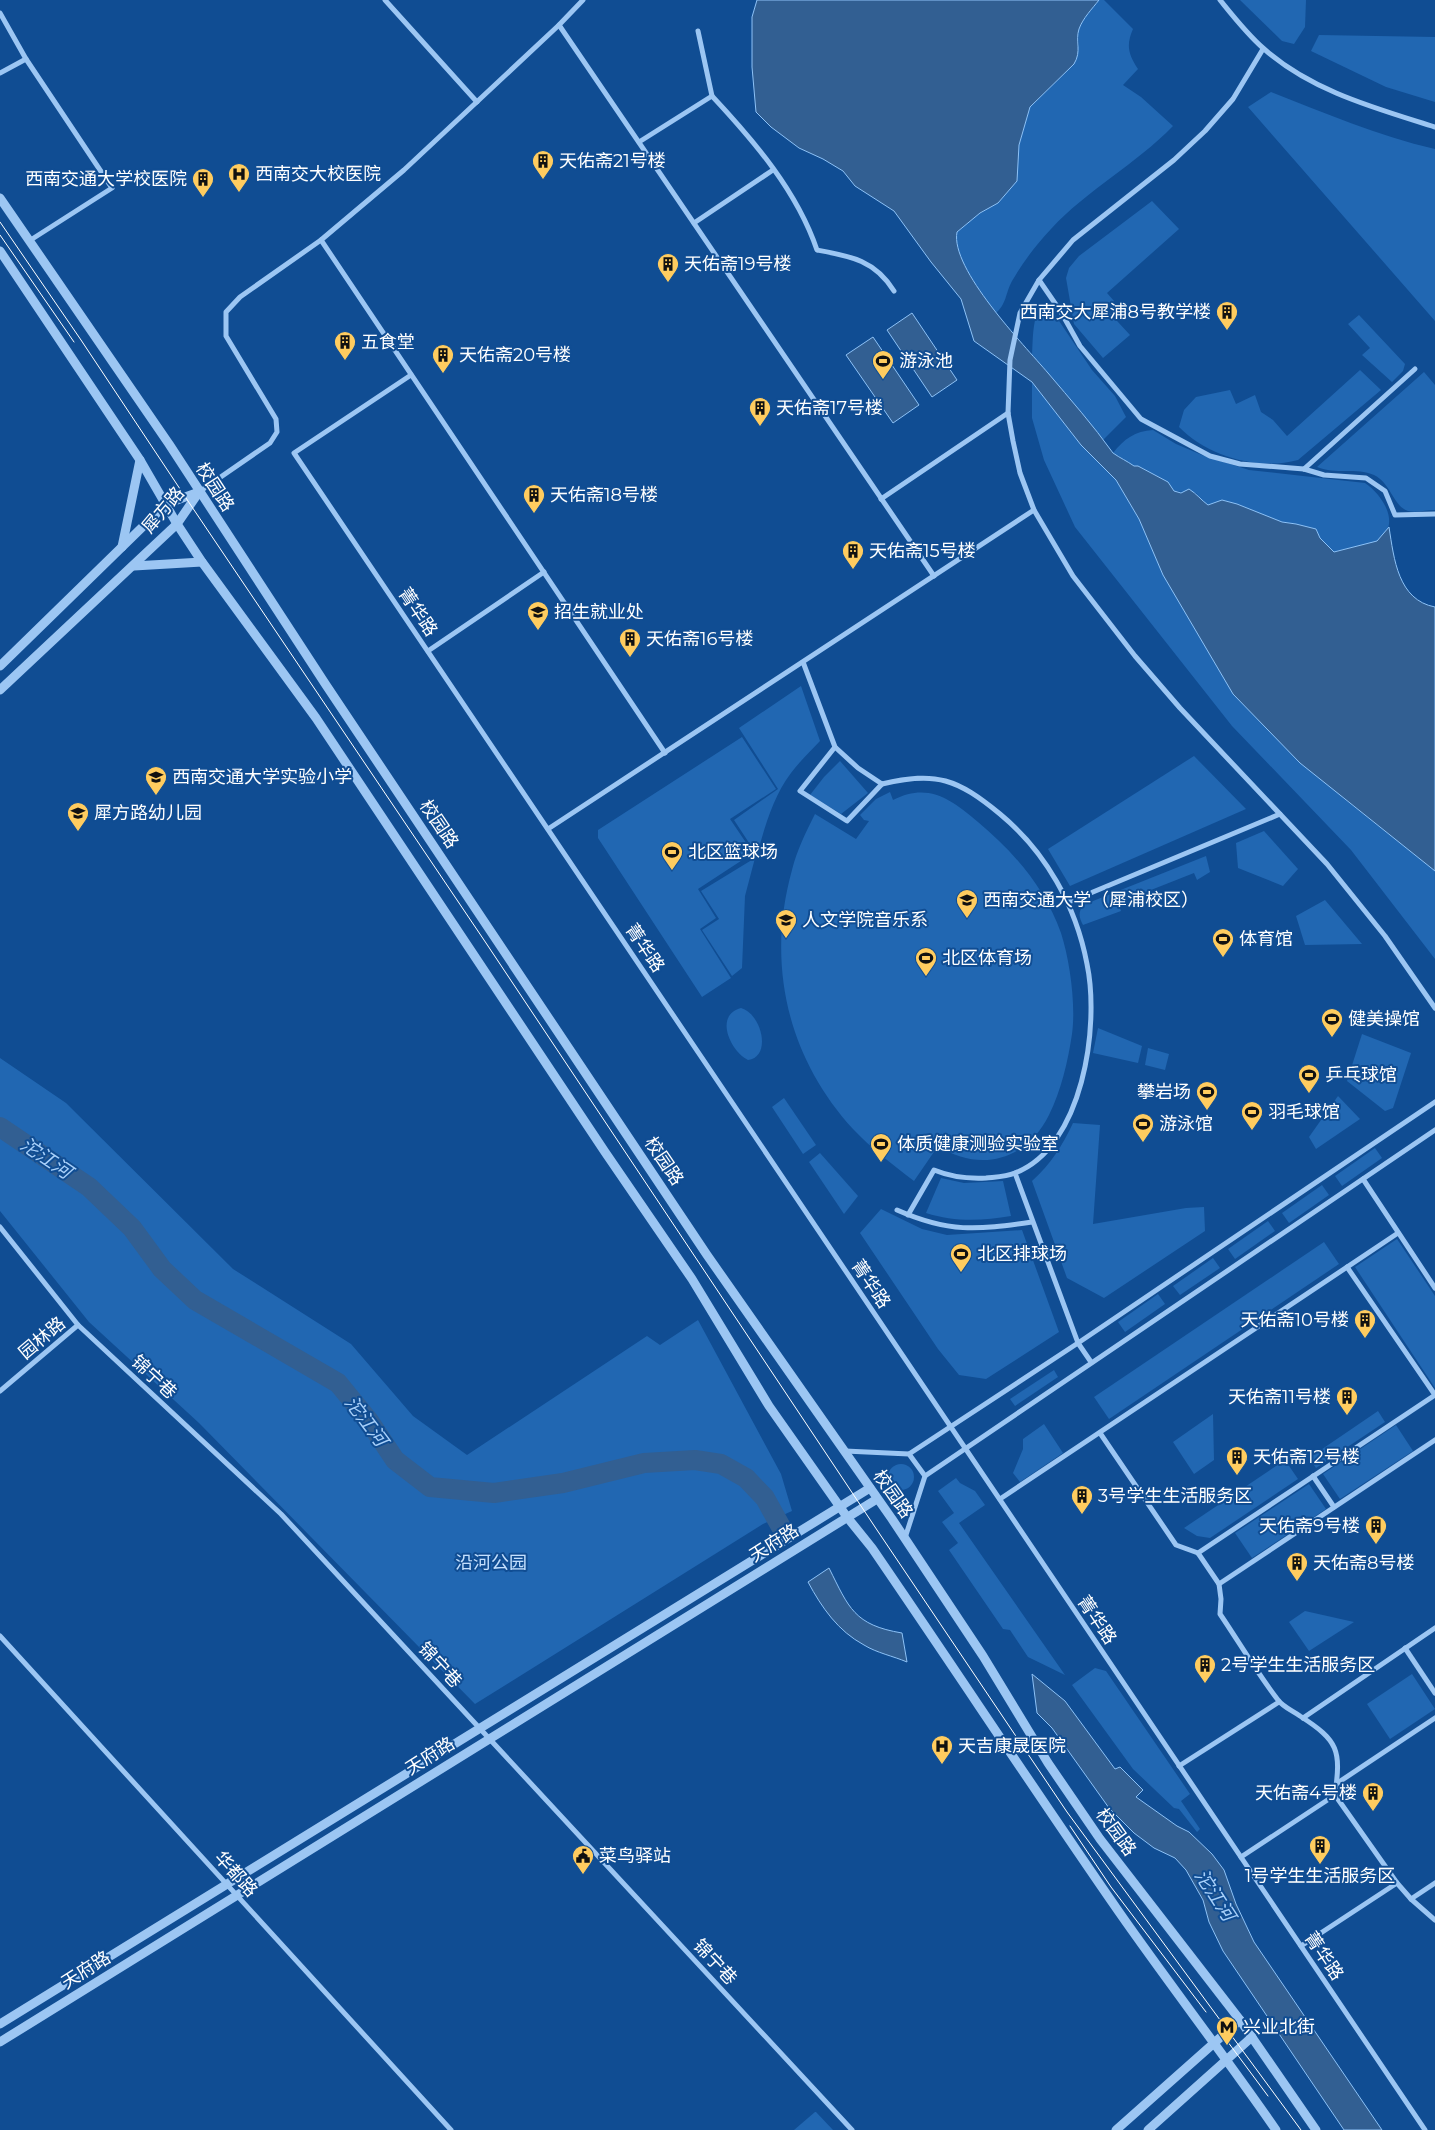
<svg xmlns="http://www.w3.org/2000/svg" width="1435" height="2130" font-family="Montserrat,'Noto Sans SC',sans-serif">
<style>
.green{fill:#2167b2}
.water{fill:#325f92;stroke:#8dc2f7}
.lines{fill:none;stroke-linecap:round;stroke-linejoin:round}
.river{stroke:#325f92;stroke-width:20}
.minor{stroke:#9cc6f3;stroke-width:5}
.tertiary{stroke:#9cc6f3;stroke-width:9}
.tram{stroke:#fff;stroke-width:1}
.labels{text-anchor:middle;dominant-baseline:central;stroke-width:4;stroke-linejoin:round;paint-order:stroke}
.poi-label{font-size:18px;fill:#fff;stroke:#104d93;text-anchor:start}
.street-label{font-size:18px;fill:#fff;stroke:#104d93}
.park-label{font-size:18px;fill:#c4e0fe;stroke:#104d93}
.water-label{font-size:19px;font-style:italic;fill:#a8d0fa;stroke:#104d93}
</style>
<rect width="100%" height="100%" fill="#104d93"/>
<!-- green -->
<g class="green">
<path d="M 1099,0 L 1104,0 L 1133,29 C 1126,45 1128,54 1138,69 L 1123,85 L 1141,97 L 1173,126 C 1135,165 1087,190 1051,229 C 1036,245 1023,262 1012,281 C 1005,294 1007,304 995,314 C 982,293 952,257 957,232 L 980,213 L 998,203 L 1016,181 L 1019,145 L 1030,107 L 1064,74 L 1079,45 L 1078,31 L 1085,17 Z"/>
<polygon points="1240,0 1306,0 1305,27 1294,44 1282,41"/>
<polygon points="1319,35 1435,37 1435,102 1386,87 1311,51"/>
<path d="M 1271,92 C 1325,113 1378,136 1435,149 L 1435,321 L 1248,107 Z"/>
<polygon points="1152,201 1179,229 1107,293 1114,301 1106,309 1130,335 1103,358 1074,324 1066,278 1069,268 1079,256"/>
<path d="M 1042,304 L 1049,306 L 1092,370 L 1115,396 L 1126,417 L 1103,440 L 1032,356 C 1033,340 1032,317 1042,304 Z"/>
<polygon points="1359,315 1405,364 1403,371 1392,382 1362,355 1370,348 1348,324"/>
<path d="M 1360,370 L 1381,390 L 1298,460 C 1258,471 1207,456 1179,427 L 1184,410 L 1196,397 L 1230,390 L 1236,404 L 1255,395 L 1261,412 L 1273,420 L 1287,436 Z"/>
<path d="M 1424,372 L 1435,385 L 1435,510 C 1426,510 1416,513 1408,511 C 1393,506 1391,483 1374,475 C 1356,467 1336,475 1317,467 Z"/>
<polygon points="1032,382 1081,445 1116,480 1139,519 1343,798 1435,871 1435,959 1351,850 1232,726 1075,527 1044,460 1032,418"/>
<path d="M 1153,430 L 1176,444 L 1202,455 L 1249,470 L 1365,483 C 1384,496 1403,527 1375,542 C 1363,548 1347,547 1334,552 L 1320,538 L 1316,529 L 1296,524 L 1282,522 L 1237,504 L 1222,500 L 1209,505 L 1202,501 L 1196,493 L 1173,491 L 1168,482 L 1142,468 L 1134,466 L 1113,453 C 1124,439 1135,431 1153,430 Z"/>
<path d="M 801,686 L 820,741 C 810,752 799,762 791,773 C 773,797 765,826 757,855 L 734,820 L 778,789 L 739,728 Z"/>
<polygon points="742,737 776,789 730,819 753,853 698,889 716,918 700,929 731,978 702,997 598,838 598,830"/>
<polygon points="1194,756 1246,809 1070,886 1048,849"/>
<polygon points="840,761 868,793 841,814 810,795 824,777"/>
<path d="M 890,792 L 893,800 C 928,782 951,799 978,822 C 1014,852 1045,888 1061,933 C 1070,961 1076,1005 1072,1034 C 1068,1061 1061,1091 1049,1115 C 1027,1160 980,1173 938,1146 L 914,1181 C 893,1165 871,1148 853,1129 C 787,1057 766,963 792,870 C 797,850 806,832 815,814 L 856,839 L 869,821 L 864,820 L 860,815 L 876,799 Z"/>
<polygon points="1264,831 1298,869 1283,886 1238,868 1236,843"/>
<path d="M 1206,856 L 1210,872 L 1197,880 L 1194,873 L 1118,903 L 1121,911 L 1083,925 C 1079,917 1078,913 1083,905 Z"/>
<polygon points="755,858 745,896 742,968 732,976 702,930 719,919 701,891"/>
<polygon points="1325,900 1362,944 1305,945 1296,916"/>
<path d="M 741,1008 C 762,1014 772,1057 748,1060 C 730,1051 714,1015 741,1008 Z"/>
<polygon points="1098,1028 1142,1046 1138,1063 1093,1053"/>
<polygon points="1362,1034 1411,1053 1393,1108 1385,1111 1347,1081"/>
<polygon points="1148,1048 1169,1054 1165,1070 1145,1065"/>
<polygon points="0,1058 66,1103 233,1269 351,1344 413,1416 467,1455 647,1336 660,1345 698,1320 781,1474 792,1511 763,1524 475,1704 199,1423 89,1322 0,1211"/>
<polygon points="1338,1096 1360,1119 1316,1149 1309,1137"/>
<polygon points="784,1098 816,1145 803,1154 772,1107"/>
<path d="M 1073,1123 L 1100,1125 L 1093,1224 L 1186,1208 L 1204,1207 L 1205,1231 L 1104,1298 L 1067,1278 L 1032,1181 C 1051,1164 1062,1146 1073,1123 Z"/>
<polygon points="1375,1148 1382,1158 1342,1186 1335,1176"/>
<polygon points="820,1153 858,1196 844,1214 809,1162"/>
<path d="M 941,1178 L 964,1183 L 1003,1181 L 1011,1216 C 982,1221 954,1222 926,1213 Z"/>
<polygon points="1322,1185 1329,1195 1289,1223 1282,1213"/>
<polygon points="881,1209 922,1229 947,1235 1022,1230 1059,1332 986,1379 959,1375 938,1349 860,1233"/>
<polygon points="1268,1221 1275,1231 1235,1259 1228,1249"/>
<polygon points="1397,1239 1435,1296 1435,1388 1355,1267"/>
<polygon points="1324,1242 1339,1264 1109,1419 1094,1397"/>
<polygon points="1213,1258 1220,1268 1180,1295 1173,1286"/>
<polygon points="1158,1294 1165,1304 1125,1332 1118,1322"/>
<polygon points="1054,1370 1058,1377 1015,1406 1010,1399"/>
<polygon points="1378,1411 1385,1422 1316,1468 1309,1458"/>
<polygon points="1213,1414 1214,1460 1194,1474 1173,1442"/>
<polygon points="1044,1424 1063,1453 1020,1482 1013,1473 1023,1449 1023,1439"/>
<polygon points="1396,1425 1413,1451 1340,1499 1323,1474"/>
<polygon points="1285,1460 1298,1479 1210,1538 1197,1536 1184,1528"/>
<circle cx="901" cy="1477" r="13"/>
<polygon points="956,1478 960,1483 975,1491 985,1505 959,1523 1065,1675 1028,1657 1010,1630 1003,1629 949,1550 958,1543 942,1522 954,1513 938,1491"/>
<polygon points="1309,1484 1326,1509 1252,1558 1235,1533"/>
<polygon points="1305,1611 1354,1622 1309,1651 1289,1622"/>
<polygon points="1095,1668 1106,1671 1190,1794 1181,1801 1200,1829 1197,1832 1179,1809 1174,1808 1133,1769 1072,1685"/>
<polygon points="1412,1674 1435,1709 1390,1739 1367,1704"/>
<polygon points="816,2112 833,2130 794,2130 815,2112"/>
</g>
<!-- water -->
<g class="water">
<path d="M 757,0 L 1099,0 C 1092,9 1083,18 1079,29 C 1075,41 1082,51 1074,64 L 1030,107 L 1019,145 L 1017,181 L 998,203 L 980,213 L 957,232 C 950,269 1024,345 1048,373 C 1070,399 1093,425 1113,453 C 1120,458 1127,461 1134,466 L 1138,466 L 1168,482 L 1174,491 L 1181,493 L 1189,489 C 1197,494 1201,500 1208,505 L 1222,500 L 1237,504 L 1282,522 L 1296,524 L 1316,529 L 1320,538 L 1334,552 L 1377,541 L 1389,527 C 1394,559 1398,600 1435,607 L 1435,871 L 1300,763 L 1233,694 L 1163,575 L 1139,519 L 1116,480 L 1081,445 L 1032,382 L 974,341 L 961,299 L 931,262 L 894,211 L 855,186 L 843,171 L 823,159 L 799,148 L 771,127 L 756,112 L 752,67 L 752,17 Z"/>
<polygon points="912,313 957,380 932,397 887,330"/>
<polygon points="873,337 919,405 893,423 846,355"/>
<path d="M 829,1568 C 849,1608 854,1625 902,1633 L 907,1662 C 893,1656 877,1653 864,1645 C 838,1631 822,1608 808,1582 Z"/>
<polygon points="1032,1674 1065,1701 1115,1769 1120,1767 1143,1790 1136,1797 1177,1826 1189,1832 1212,1854 1224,1870 1236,1904 1254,1942 1382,2130 1344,2130 1223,1951 1209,1922 1203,1900 1186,1870 1175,1858 1154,1848 1134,1833 1109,1808 1052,1728 1037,1713"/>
</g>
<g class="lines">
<!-- river -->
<polyline class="river" points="0,1127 89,1187 132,1228 162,1269 195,1300 338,1383 369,1421 395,1460 430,1487 494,1493 563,1483 644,1463 695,1460 721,1464 746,1478 765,1498 781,1527"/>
<!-- minor -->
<g class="minor">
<polyline points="385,0 477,102"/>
<path d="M 1220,0 C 1233,16 1247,34 1263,48 C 1311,91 1375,108 1435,127"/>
<polyline points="0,13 26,59 112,188 29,241"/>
<polyline points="559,25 934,576"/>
<polyline points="698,31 712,96"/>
<polyline points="1263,49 1233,99 1205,131 1174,160 1073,240 1039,280 1020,313 1010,360 1008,413 1013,441 1020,473 1034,510 1073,576 1135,656 1180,708 1327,864 1385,936 1435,1008"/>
<polyline points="0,73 26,59"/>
<path d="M 639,142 L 712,96 C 754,141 797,191 817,250 C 850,256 875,260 894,291"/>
<polyline points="694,223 773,170"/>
<polyline points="321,240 665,753"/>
<polyline points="1039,280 1061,312 1080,346 1141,419 1210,456 1240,464 1304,469 1324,475 1366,478 1385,491 1395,515 1435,514"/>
<polyline points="411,375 294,453 1425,2130"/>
<polyline points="1304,469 1415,369"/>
<polyline points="199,492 270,443 277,432 276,419 226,336 226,312 240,297 321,240 404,170 559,25 583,0"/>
<polyline points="881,499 1008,413"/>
<polyline points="428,651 544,572"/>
<path d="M 803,662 L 835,747 L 858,768 L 882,784 C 937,771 957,779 1000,814 C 1046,852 1076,906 1087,964 C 1100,1026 1083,1147 1015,1173 C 1006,1177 995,1177 986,1178 C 967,1179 951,1177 934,1170 L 908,1215"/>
<polyline points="835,747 800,791 847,821 882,784"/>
<polyline points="548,829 1034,510"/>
<polyline points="1069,902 1280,814"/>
<polyline points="1015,1173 1078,1343 1091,1362"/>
<polyline points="1363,1179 1435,1288"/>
<path d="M 897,1210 C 949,1233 976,1230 1032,1222"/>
<polyline points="0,1227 78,1325 281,1514 852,2130"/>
<polyline points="0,1391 78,1325"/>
<path d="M 1100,1433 L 1176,1545 L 1198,1553 L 1219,1584 L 1221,1599 L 1220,1614 C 1239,1642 1257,1673 1278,1700 C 1283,1707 1293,1711 1300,1716 C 1339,1741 1341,1750 1335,1795 L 1397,1883 L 1411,1899 L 1435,1920"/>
<polyline points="845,1451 909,1454 925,1476 905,1538"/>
<polyline points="909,1454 1078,1343 1435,1102"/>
<polyline points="925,1476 1435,1130"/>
<polyline points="1313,1476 1334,1507"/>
<polyline points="1000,1499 1398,1233"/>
<polyline points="1198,1553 1435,1395 1347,1267"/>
<polyline points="1219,1584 1435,1440"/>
<polyline points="0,1636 451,2130"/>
<polyline points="1405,1648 1435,1693"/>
<polyline points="1303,1718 1435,1628"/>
<polyline points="1179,1766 1279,1702"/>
<polyline points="1336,1784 1435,1718"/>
<polyline points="1241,1857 1335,1795"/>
<polyline points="1411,1899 1435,1883"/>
<polyline points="1301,1946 1397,1883"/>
</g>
<!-- tertiary -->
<g class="tertiary">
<polyline points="0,198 169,444 326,685 707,1255 892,1519 983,1656 1048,1763 1100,1839 1240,2020 1316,2130"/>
<path d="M 0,251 L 140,460 L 177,524 L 202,562 L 316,718 L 605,1152 L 692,1279 L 769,1406 L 847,1517 L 872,1548 C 955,1669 1035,1791 1119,1912 C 1170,1985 1225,2056 1276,2130"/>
<polyline points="122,547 140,460"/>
<polyline points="134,566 202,562"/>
<polyline points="0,666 166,504 199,492"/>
<polyline points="0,690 177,524 199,492"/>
<polyline points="0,2024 870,1488"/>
<polyline points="0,2042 877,1499"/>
<polyline points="1116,2130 1240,2020"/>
<polyline points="1148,2130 1252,2037"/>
</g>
<!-- tram -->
<g class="tram">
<polyline points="0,222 81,340 190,504 486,943 877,1530 1067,1812 1301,2130"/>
<polyline points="0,235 74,342"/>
<polyline points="1070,1826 1111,1887 1206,2012"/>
<polyline points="1219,2030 1268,2096"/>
</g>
</g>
<!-- icons -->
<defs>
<g id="building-pin" transform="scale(1.125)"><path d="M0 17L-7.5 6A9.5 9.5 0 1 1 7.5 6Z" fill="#ffcc5f" stroke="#104d93"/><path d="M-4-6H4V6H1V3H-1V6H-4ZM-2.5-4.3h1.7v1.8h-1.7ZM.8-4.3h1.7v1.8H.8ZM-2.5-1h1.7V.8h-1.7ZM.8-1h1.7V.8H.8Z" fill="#111"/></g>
<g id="hospital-pin" transform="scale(1.125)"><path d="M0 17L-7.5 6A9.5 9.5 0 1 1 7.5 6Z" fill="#ffcc5f" stroke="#104d93"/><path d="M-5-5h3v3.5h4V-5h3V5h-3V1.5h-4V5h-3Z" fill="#111"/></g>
<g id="stadium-pin" transform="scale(1.125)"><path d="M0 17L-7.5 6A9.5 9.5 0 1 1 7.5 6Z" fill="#ffcc5f" stroke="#104d93"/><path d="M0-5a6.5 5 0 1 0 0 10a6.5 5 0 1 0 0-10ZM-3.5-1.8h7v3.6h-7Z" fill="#111"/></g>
<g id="university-pin" transform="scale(1.125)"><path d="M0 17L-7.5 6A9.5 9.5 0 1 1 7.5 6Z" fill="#ffcc5f" stroke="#104d93"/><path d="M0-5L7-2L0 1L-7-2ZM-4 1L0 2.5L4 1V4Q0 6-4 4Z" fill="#111"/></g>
<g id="school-pin" transform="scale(1.125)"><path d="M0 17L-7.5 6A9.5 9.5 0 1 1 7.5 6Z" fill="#ffcc5f" stroke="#104d93"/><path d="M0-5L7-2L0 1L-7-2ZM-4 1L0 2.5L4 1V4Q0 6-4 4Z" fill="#111"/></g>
<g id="civic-pin" transform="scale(1.125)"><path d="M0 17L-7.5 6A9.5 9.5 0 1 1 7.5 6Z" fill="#ffcc5f" stroke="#104d93"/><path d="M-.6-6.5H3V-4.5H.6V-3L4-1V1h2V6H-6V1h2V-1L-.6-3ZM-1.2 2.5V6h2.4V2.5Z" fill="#111"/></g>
<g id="metro-pin" transform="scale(1.125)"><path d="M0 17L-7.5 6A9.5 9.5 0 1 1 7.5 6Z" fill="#ffcc5f" stroke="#104d93"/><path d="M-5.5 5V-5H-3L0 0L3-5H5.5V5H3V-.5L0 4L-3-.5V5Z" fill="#111"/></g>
</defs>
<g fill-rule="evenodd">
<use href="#building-pin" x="543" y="161"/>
<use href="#hospital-pin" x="239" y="174"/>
<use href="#building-pin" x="203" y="179"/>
<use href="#building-pin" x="668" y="264"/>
<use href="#building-pin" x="1227" y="312"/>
<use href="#building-pin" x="345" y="342"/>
<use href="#building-pin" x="443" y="355"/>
<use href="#stadium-pin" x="883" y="361"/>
<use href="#building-pin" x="760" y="408"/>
<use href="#building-pin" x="534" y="495"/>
<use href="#building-pin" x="853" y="551"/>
<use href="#university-pin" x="538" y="612"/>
<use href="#building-pin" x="630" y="639"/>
<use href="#school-pin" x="156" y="777"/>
<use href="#school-pin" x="78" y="813"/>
<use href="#stadium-pin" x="672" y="852"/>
<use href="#university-pin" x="967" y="900"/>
<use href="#university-pin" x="786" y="920"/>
<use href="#stadium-pin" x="1223" y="939"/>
<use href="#stadium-pin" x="926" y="958"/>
<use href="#stadium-pin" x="1332" y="1019"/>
<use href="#stadium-pin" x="1309" y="1075"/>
<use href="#stadium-pin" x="1207" y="1092"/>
<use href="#stadium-pin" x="1252" y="1112"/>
<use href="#stadium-pin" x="1143" y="1124"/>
<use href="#stadium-pin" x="881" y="1144"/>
<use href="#stadium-pin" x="961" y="1254"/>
<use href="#building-pin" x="1365" y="1320"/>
<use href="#building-pin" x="1347" y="1397"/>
<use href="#building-pin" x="1237" y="1457"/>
<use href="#building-pin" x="1082" y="1496"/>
<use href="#building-pin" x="1376" y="1526"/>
<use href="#building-pin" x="1297" y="1563"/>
<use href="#building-pin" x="1205" y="1665"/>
<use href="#hospital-pin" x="942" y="1746"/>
<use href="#building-pin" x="1373" y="1793"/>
<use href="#building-pin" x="1320" y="1846"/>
<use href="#civic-pin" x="583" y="1856"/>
<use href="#metro-pin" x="1227" y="2027"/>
</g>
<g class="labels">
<!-- poi labels -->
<g class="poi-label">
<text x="559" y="161">天佑斋21号楼</text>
<text x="255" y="174">西南交大校医院</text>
<text x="187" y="179" text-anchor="end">西南交通大学校医院</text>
<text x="684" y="264">天佑斋19号楼</text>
<text x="1211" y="312" text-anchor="end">西南交大犀浦8号教学楼</text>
<text x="361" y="342">五食堂</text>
<text x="459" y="355">天佑斋20号楼</text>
<text x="899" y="361">游泳池</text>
<text x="776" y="408">天佑斋17号楼</text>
<text x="550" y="495">天佑斋18号楼</text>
<text x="869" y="551">天佑斋15号楼</text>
<text x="554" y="612">招生就业处</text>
<text x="646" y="639">天佑斋16号楼</text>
<text x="172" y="777">西南交通大学实验小学</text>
<text x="94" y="813">犀方路幼儿园</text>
<text x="688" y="852">北区篮球场</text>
<text x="983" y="900">西南交通大学（犀浦校区）</text>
<text x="802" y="920">人文学院音乐系</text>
<text x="1239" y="939">体育馆</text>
<text x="942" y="958">北区体育场</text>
<text x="1348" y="1019">健美操馆</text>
<text x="1325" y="1075">乒乓球馆</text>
<text x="1191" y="1092" text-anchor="end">攀岩场</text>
<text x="1268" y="1112">羽毛球馆</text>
<text x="1159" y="1124">游泳馆</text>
<text x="897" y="1144">体质健康测验实验室</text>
<text x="977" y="1254">北区排球场</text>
<text x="1349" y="1320" text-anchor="end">天佑斋10号楼</text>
<text x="1331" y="1397" text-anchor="end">天佑斋11号楼</text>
<text x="1253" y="1457">天佑斋12号楼</text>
<text x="1098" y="1496">3号学生生活服务区</text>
<text x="1360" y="1526" text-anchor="end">天佑斋9号楼</text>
<text x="1313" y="1563">天佑斋8号楼</text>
<text x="1221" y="1665">2号学生生活服务区</text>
<text x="958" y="1746">天吉康晟医院</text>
<text x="1357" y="1793" text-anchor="end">天佑斋4号楼</text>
<text x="599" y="1856">菜鸟驿站</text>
<text x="1320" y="1876" text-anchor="middle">1号学生生活服务区</text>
<text x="1243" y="2027">兴业北街</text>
</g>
<!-- street labels -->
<g class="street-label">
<text transform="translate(215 487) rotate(57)">校园路</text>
<text transform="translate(163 510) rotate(-50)">犀方路</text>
<text transform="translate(418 612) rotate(56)">菁华路</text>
<text transform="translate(439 824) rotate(56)">校园路</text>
<text transform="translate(645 948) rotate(56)">菁华路</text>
<text transform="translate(664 1161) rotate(56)">校园路</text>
<text transform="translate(871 1284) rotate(56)">菁华路</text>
<text transform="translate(42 1338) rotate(-40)">园林路</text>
<text transform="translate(154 1377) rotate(43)">锦宁巷</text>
<text transform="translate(893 1494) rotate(55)">校园路</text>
<text transform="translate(774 1543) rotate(-32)">天府路</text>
<text transform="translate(1097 1620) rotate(56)">菁华路</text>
<text transform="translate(440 1665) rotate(47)">锦宁巷</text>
<text transform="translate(430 1756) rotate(-32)">天府路</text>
<text transform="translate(1116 1832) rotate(54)">校园路</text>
<text transform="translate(236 1874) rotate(48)">华都路</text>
<text transform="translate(1324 1956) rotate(56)">菁华路</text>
<text transform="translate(715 1962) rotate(47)">锦宁巷</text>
<text transform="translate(86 1970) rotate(-32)">天府路</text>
</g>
<!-- park labels -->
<g class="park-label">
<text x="491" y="1563">沿河公园</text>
</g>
<!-- water labels -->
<g class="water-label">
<text transform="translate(46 1158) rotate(34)">沱江河</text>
<text transform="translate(366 1421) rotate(53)">沱江河</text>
<text transform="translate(1215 1895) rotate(57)">沱江河</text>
</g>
</g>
</svg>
